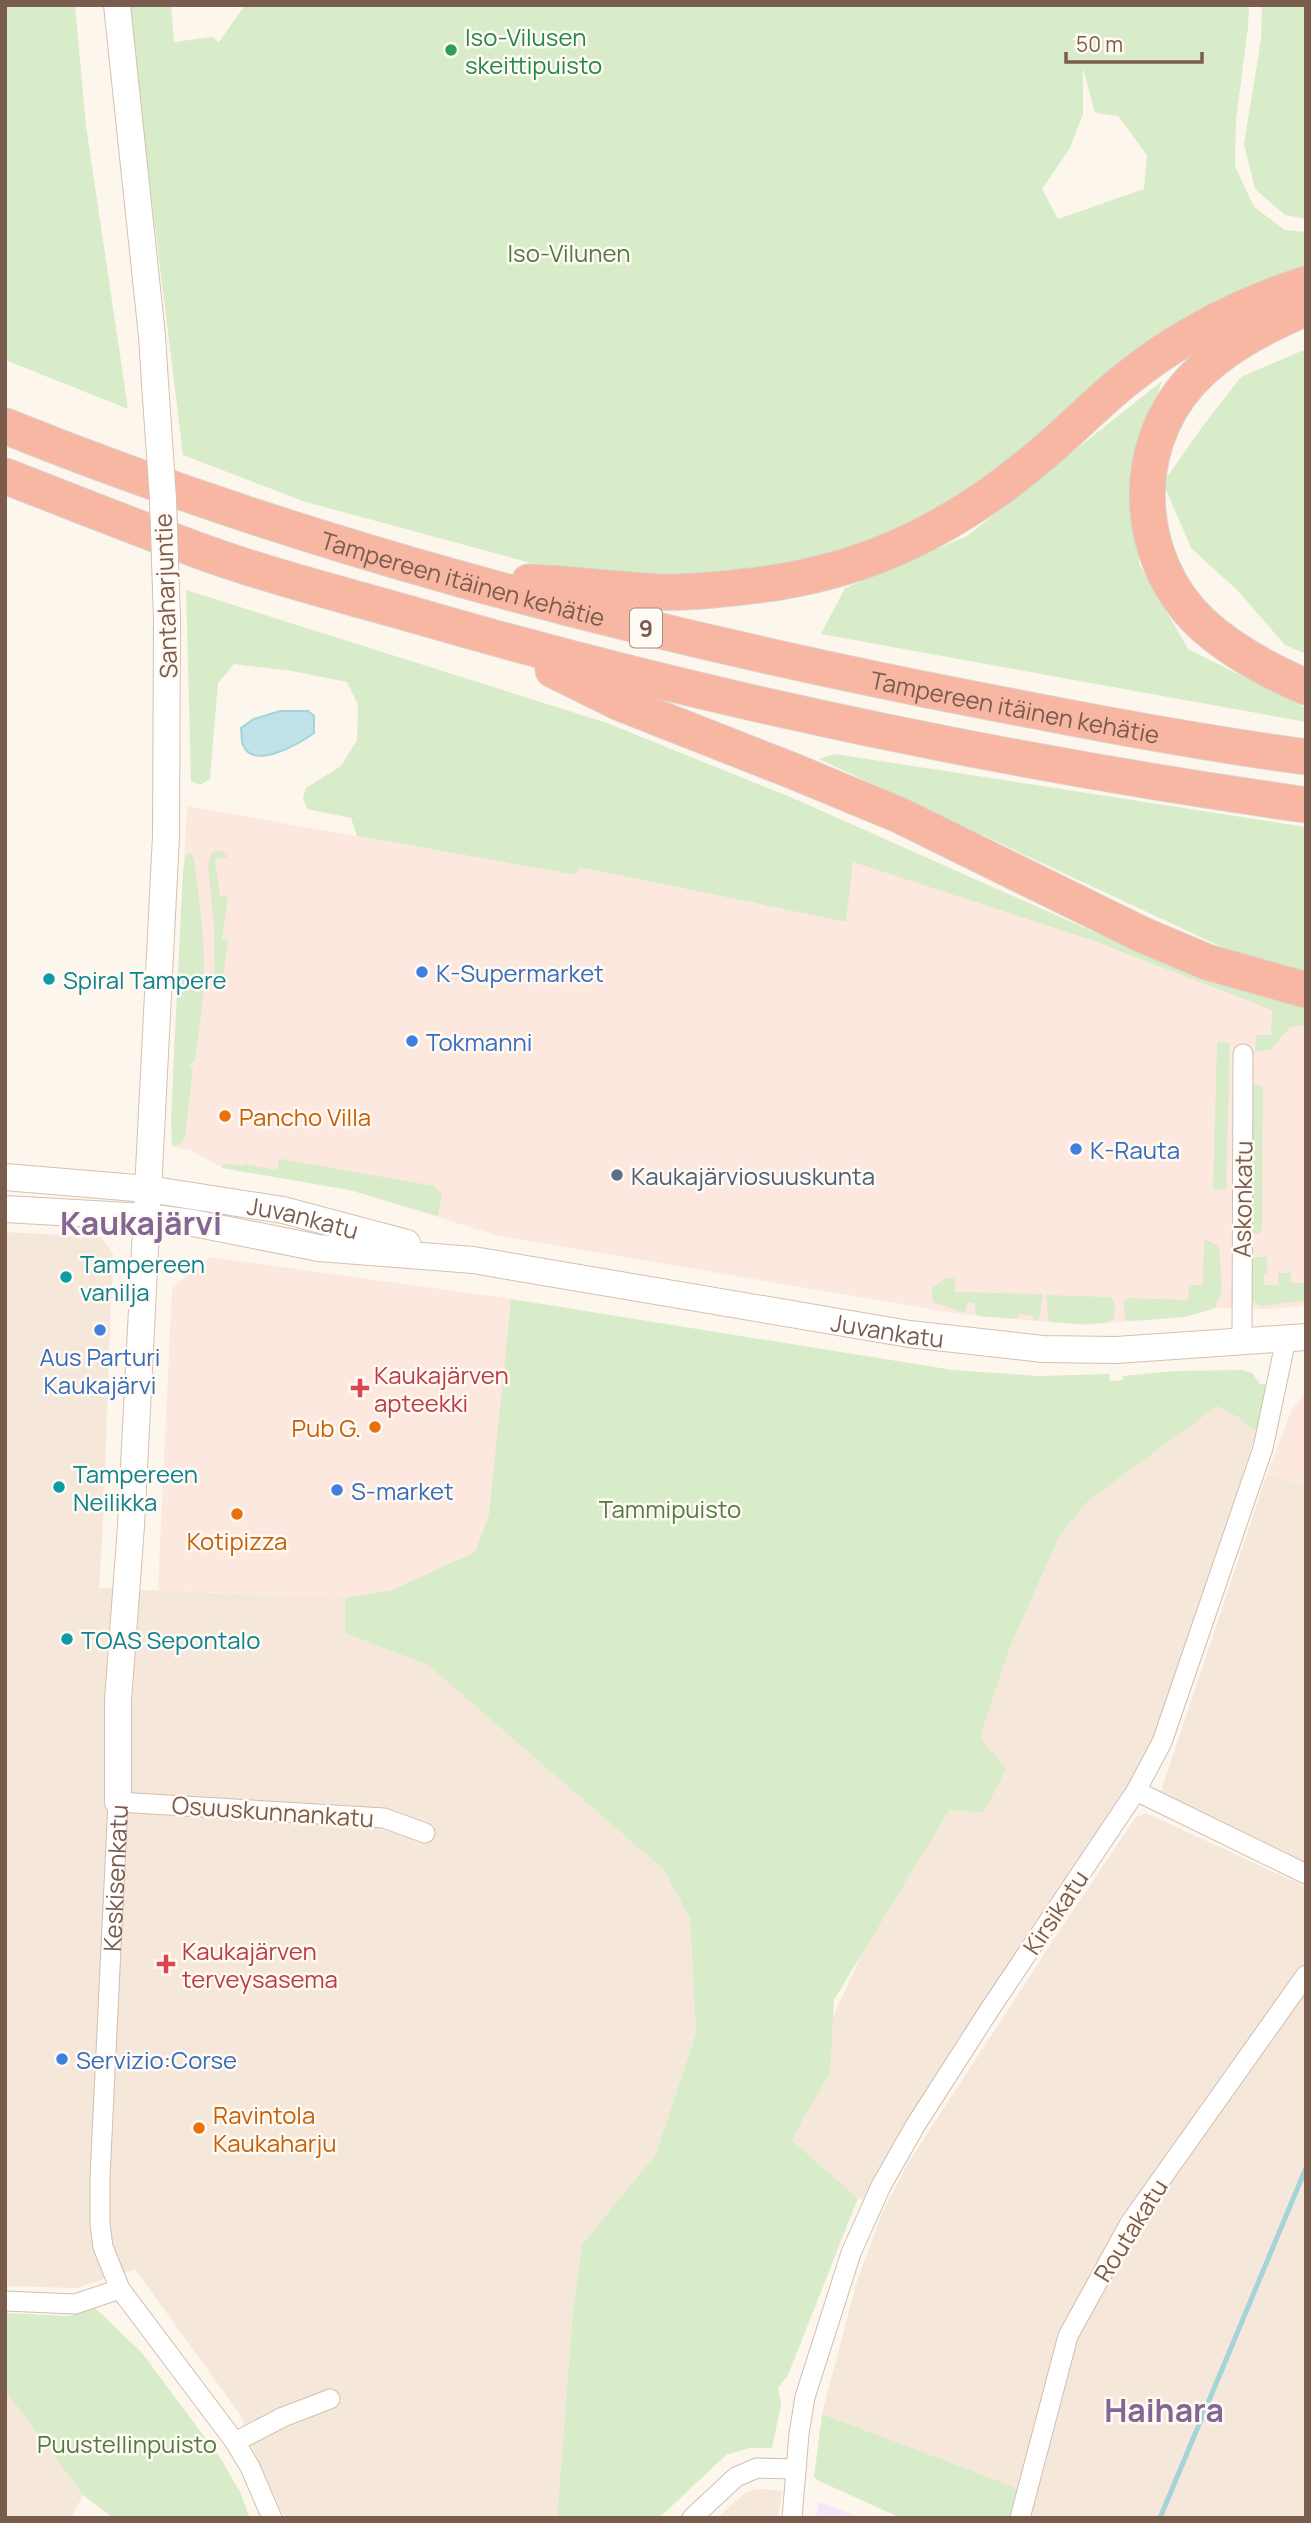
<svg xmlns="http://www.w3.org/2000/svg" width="1311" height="2523" font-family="Manrope,sans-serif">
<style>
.residential{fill:#f5e8da}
.commercial{fill:#fde8e0}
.education{fill:#f3e8fa}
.green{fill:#d8ecc9;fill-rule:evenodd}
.water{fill:#bfe3e8;stroke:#a5d3da;stroke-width:2}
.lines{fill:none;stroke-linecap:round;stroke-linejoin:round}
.stream{stroke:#a5d3da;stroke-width:5}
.street-casing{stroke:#d1beb0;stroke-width:21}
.secondary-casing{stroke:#d6c0b0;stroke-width:28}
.highway-casing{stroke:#dad1cd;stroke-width:37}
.street{stroke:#fff;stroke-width:19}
.secondary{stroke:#fff;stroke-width:26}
.highway{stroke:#f7b7a3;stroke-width:35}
.secondary-bridge-casing{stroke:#d6c0b0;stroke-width:28;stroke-linecap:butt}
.secondary-bridge{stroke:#fff;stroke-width:26}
.leisure-dot{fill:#2e9e5b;stroke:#fffaf3;stroke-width:2.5}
.shop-dot{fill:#3f7fe0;stroke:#fffaf3;stroke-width:2.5}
.culture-dot{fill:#0f9aa8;stroke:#fffaf3;stroke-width:2.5}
.food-dot{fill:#e8710a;stroke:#fffaf3;stroke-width:2.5}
.service-dot{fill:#5c6f8a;stroke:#fffaf3;stroke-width:2.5}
.health-dot{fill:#e0444e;stroke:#fffaf3;stroke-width:2.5}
.labels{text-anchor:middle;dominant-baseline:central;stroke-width:5;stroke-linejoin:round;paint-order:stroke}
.shield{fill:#fffaf3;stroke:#a28b7f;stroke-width:2}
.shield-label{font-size:23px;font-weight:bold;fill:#7a5c4d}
.leisure-label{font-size:24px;fill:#27864d;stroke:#fffaf3;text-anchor:start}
.park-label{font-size:24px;fill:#537a41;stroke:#fffaf3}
.street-label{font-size:24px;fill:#7a5c4d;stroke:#fffaf3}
.shop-label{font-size:24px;fill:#366cbe;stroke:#fffaf3;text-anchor:start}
.culture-label{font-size:24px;fill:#0d838f;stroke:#fffaf3;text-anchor:start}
.food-label{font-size:24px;fill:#c56008;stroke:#fffaf3;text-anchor:start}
.service-label{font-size:24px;fill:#4e5e75;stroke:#fffaf3;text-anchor:start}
.health-label{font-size:24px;fill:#be3a42;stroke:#fffaf3;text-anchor:start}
.district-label{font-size:32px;font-weight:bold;fill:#846695;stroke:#fffaf3}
</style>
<rect width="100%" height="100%" fill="#fdf6ec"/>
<!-- residential -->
<g class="residential">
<polygon points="5,1232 101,1237 113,1254 103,1523 99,1588 345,1598 345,1633 428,1665 663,1869 690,1918 696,2033 656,2154 582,2246 573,2309 557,2518 285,2518 252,2448 241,2416 135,2269 76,2288 5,2286"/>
<polygon points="1214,1399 1263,1413 1152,1746 1139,1771 973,2020 885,2159 864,2201 775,2142 862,1954 991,1704 1010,1647 1060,1535 1089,1500"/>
<polygon points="1267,1474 1306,1486 1306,1864 1160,1794"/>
<polygon points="1146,1813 1306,1887 1306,2518 1033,2518 1033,2495 822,2414 856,2284 882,2213 908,2163 1058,1933 1136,1817"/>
<polygon points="5,2390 83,2495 71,2518 5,2518"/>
<polygon points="761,2489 782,2491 778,2518 717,2518 746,2492"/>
</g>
<!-- commercial -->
<g class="commercial">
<polygon points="187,806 575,875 578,867 846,922 852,861 1306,1011 1306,1306 1269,1309 1215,1308 1185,1317 1085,1325 967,1315 499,1236 350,1190 222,1168 193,1151 172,1146 173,1062"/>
<polygon points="210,1257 511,1299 489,1514 475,1552 392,1590 345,1598 158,1590 172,1288"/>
<polygon points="1306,1392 1306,1486 1267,1474 1292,1409"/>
</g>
<!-- education -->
<polygon class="education" points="819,2502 862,2518 816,2518"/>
<!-- green -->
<g class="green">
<polygon points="5,5 75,5 86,126 128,409 5,360"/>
<path d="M 128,5 L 171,5 L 174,42 L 212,37 L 219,42 L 245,5 L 1249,5 L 1248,27 L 1236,120 L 1235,166 L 1254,207 L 1285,230 L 1306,232 L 1306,270 L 933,519 L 812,565 L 708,578 L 614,573 L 531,563 L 306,502 L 183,455 ZM 1083,68 L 1095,113 L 1118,116 L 1147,155 L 1144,189 L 1058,219 L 1042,189 L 1070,148 L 1083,114 Z"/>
<polygon points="1262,5 1306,5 1306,219 1285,215 1255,189 1244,144 1261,39"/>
<polygon points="1306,349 1306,654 1285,645 1238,591 1191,548 1163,483 1202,427 1241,377"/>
<polygon points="1162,381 1131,473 1139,564 1188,649 1306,708 1306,722 821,634 845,588 967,536"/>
<polygon points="186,590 607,723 795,799 1094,932 1262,995 1306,1005 1306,1025 1290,1027 1272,1049 1255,1052 1256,1035 1271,1035 1272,1010 1091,940 853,862 846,922 579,867 576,875 357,836 351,818 307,809 303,798 306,788 341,766 357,740 358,705 347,682 292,671 234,664 218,683 210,779 200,785 191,781"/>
<polygon points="835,754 1306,827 1306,973 1237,954 819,759"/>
<polygon points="216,851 222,851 228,857 215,859 220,896 228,897 222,939 228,941 222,985 219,988 215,982 214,925 208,864 211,853"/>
<path d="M 191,853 L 194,859 C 199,895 204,932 204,968 C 204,1000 199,1031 195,1061 L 189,1064 L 193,1069 L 185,1136 L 181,1144 L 172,1146 L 171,1122 L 183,871 L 186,855 Z"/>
<polygon points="1217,1042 1230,1043 1226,1190 1213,1189"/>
<polygon points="1257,1084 1263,1087 1262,1230 1259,1234 1249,1233 1253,1085"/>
<polygon points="281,1159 434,1186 442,1194 438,1216 350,1190 222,1168 222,1166 224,1163 242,1166 245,1164 277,1170 279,1160"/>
<polygon points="1204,1239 1219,1246 1222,1291 1215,1308 1185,1317 1129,1321 1125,1319 1123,1302 1128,1298 1188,1300 1189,1285 1203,1285"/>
<polygon points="1253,1257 1267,1257 1267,1273 1264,1275 1264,1285 1278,1285 1278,1273 1291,1273 1291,1283 1306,1283 1306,1301 1260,1306 1253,1302 1249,1259"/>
<polygon points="955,1277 955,1292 1043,1294 1039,1321 1033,1320 1033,1316 1018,1314 1017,1319 978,1316 975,1313 975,1303 968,1302 965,1313 935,1303 932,1300 932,1288 945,1279"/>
<path d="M 1046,1295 L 1110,1297 C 1116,1303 1116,1312 1113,1320 C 1092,1327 1070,1323 1049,1322 Z"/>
<polygon points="511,1299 953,1370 1038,1376 1109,1374 1110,1381 1123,1380 1123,1376 1175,1371 1243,1370 1252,1373 1260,1384 1265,1384 1265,1405 1256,1430 1246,1425 1242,1419 1217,1406 1089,1500 1060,1535 1010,1647 980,1737 1006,1769 984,1812 949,1810 834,2000 830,2073 791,2140 858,2198 788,2375 778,2388 781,2404 772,2448 750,2448 726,2455 659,2518 557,2518 573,2309 582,2245 656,2154 696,2033 690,1918 663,1869 428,1665 345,1633 345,1598 392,1590 475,1552 489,1514"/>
<polygon points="95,2308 142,2353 221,2459 240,2492 250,2518 113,2518 83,2495 5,2390 5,2313 69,2316"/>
<polygon points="822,2414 1019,2489 1015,2518 901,2518 819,2481 814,2477"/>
</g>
<!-- water -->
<path class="water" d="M 280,711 L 308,711 L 314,716 L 314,733 C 300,743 254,771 243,745 C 241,741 242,733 241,728 L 254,719 Z"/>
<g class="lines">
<!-- stream -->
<polyline class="stream" points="1160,2518 1306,2168"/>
<!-- street casing -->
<g class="street-casing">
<g id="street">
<polyline points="1242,1343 1243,1054"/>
<polyline points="1136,1791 1306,1874"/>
<polyline points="5,2301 75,2304 120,2289"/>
<polyline points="235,2442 283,2417 330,2399"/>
<path id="s1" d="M 272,2518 L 250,2467 L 235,2442 L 120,2289 L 103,2247 L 100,2224 L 100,2177 L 118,1802 L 384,1818 L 425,1833"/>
<polyline points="692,2518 736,2477 757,2468 796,2469"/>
<polyline points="792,2518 799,2434 805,2397 851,2253 881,2186 915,2126 988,2012 1136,1791 1162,1742 1263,1448 1286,1339"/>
<polyline points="1020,2518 1068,2336 1130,2223 1306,1975"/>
</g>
</g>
<!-- secondary casing -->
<g class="secondary-casing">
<g id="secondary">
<polyline points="117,5 152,336 155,383"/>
<path id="s2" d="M 5,1177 L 148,1189 L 283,1210 L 407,1243"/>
<path id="s3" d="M 5,1209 L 146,1217 L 193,1223 L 319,1248 L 473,1260 L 909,1334 L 1043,1349 L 1116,1350 L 1306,1337"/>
<polyline points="118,1802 118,1700 131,1526 166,836 167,620"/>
</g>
</g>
<!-- highway casing -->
<g class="highway-casing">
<g id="highway">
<path d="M 1306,308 C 1264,326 1221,348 1190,382 C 1128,451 1135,560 1201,623 C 1231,651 1269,671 1306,687"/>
<path id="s4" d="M 5,426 C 298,544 605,624 913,687 C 1044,713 1174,739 1306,757"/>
<path d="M 5,476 C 75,503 144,531 214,556 C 279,579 348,596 414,615 C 706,700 1005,762 1306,805"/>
<path d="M 529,582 C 573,584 617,590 661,592 C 687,593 715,590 741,587 C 853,576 941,537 1029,465 C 1062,439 1091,408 1124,381 C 1177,338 1241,305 1306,284"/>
<polyline points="553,670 620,703 793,771 899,815 1143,935 1207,962 1306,990"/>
</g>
</g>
<!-- street -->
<use href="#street" class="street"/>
<!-- secondary -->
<use href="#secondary" class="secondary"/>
<!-- highway -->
<use href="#highway" class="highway"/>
<!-- secondary-bridge casing -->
<g class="secondary-bridge-casing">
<polyline id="secondary-bridge" points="155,383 163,499 167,620"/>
</g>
<!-- secondary-bridge -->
<use href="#secondary-bridge" class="secondary-bridge"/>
</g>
<!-- markers -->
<circle class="leisure-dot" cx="451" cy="50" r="7"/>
<g class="shop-dot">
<circle cx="422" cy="972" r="7"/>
<circle cx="412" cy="1041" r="7"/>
<circle cx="1076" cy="1149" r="7"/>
<circle cx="100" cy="1330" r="7"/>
<circle cx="337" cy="1490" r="7"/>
<circle cx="62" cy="2059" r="7"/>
</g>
<g class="culture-dot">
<circle cx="49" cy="979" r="7"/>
<circle cx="66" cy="1277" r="7"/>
<circle cx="59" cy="1487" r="7"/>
<circle cx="67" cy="1639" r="7"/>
</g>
<g class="food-dot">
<circle cx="225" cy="1116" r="7"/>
<circle cx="375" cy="1427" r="7"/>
<circle cx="237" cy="1514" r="7"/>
<circle cx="199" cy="2128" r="7"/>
</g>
<circle class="service-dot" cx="617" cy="1175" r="7"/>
<g class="health-dot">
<path d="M356.5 1377.5h7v7h7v7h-7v7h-7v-7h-7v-7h7z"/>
<path d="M162.5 1953.5h7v7h7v7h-7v7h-7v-7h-7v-7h7z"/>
</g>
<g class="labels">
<!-- shield labels -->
<rect class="shield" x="630" y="608.5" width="32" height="39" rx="5"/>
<g class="shield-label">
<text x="646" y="628">9</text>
</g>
<!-- leisure labels -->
<g class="leisure-label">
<text x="465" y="36">Iso-Vilusen<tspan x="465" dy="28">skeittipuisto</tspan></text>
</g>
<!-- park labels -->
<g class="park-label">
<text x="569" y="252">Iso-Vilunen</text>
<text x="670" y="1508">Tammipuisto</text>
<text x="127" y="2443">Puustellinpuisto</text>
</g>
<!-- street labels -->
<g class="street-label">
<text stroke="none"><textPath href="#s4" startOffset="483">Tampereen itäinen kehätie</textPath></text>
<text transform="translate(165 596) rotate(-92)">Santaharjuntie</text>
<text stroke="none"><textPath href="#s4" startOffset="1050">Tampereen itäinen kehätie</textPath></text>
<text transform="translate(1242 1199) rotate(-89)">Askonkatu</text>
<text stroke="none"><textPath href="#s2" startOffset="301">Juvankatu</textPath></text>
<text stroke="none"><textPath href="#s3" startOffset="892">Juvankatu</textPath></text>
<text transform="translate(273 1811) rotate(4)">Osuuskunnankatu</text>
<text stroke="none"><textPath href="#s1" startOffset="691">Keskisenkatu</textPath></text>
<text transform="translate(1055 1912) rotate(-56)">Kirsikatu</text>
<text transform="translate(1130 2230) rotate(-58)">Routakatu</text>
</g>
<!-- shop labels -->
<g class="shop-label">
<text x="436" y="972">K-Supermarket</text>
<text x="426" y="1041">Tokmanni</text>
<text x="1090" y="1149">K-Rauta</text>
<text x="100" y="1356" text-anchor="middle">Aus Parturi<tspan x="100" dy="28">Kaukajärvi</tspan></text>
<text x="351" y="1490">S-market</text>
<text x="76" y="2059">Servizio:Corse</text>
</g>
<!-- culture labels -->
<g class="culture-label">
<text x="63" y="979">Spiral Tampere</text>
<text x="80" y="1263">Tampereen<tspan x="80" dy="28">vanilja</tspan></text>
<text x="73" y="1473">Tampereen<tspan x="73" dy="28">Neilikka</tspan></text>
<text x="81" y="1639">TOAS Sepontalo</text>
</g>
<!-- food labels -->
<g class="food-label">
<text x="239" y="1116">Pancho Villa</text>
<text x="361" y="1427" text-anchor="end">Pub G.</text>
<text x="237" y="1540" text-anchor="middle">Kotipizza</text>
<text x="213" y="2114">Ravintola<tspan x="213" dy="28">Kaukaharju</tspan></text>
</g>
<!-- service labels -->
<g class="service-label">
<text x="631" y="1175">Kaukajärviosuuskunta</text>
</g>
<!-- health labels -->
<g class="health-label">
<text x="374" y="1374">Kaukajärven<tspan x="374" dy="28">apteekki</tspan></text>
<text x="182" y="1950">Kaukajärven<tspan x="182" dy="28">terveysasema</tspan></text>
</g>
<!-- district labels -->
<g class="district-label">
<text x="141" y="1223">Kaukajärvi</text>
<text x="1164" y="2410">Haihara</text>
</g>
</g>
<!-- border -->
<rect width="1311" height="2523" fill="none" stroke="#7a5c4d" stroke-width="14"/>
<!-- scale -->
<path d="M1066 52v10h136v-10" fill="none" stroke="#7a5c4d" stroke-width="3.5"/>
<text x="1076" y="52" font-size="21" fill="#7a5c4d" stroke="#fffaf3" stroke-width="5" paint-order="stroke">50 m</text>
</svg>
